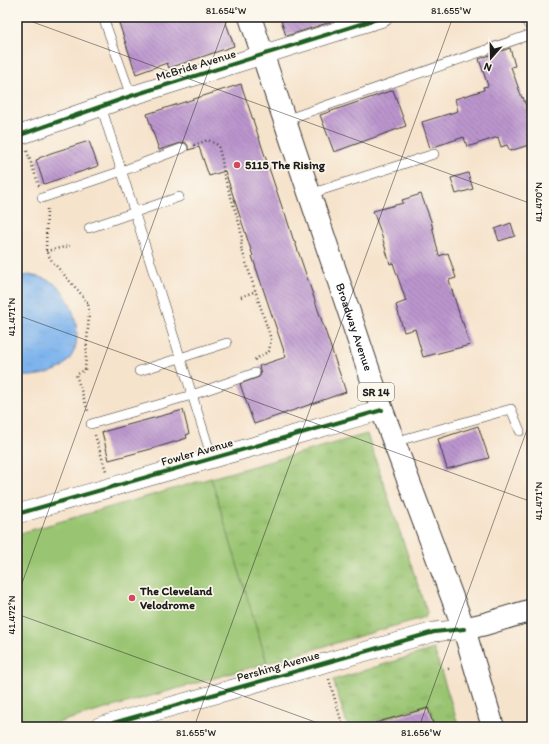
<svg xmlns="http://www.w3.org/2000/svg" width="549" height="744" font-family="Itim,sans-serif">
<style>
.grass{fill:url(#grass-tufts);stroke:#5a7046}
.pitch{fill:#99c471;stroke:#5a7046}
.water{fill:url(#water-ripples);stroke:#4d6884}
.building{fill:url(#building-back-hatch)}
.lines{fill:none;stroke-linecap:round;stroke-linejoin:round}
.lane-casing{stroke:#3d3a36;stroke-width:10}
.street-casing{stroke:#3d3a36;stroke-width:20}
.primary-casing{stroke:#3d3a36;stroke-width:24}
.path{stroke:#3d3a36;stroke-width:2.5;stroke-dasharray:1 3;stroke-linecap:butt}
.lane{stroke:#fff;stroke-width:9}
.street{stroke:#fff;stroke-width:19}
.primary{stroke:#fff;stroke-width:22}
.cycleway-casing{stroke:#fbf7ec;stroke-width:6}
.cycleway{stroke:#1b5e20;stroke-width:4}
.ticks{fill:none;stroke:#1c1c1c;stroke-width:1;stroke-opacity:0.45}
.poi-dot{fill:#d1495b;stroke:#fbf7ec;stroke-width:1.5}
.labels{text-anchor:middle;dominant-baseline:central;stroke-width:3.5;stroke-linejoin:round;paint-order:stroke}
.shield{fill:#fbf7ec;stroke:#5f5e5a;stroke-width:1}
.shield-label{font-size:11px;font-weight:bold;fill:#1c1c1c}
.street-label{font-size:12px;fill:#1c1c1c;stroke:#fbf7ec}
.poi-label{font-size:12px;font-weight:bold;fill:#1c1c1c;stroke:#fbf7ec;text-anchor:start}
.neatline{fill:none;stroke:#1c1c1c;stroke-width:1.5}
.ticks-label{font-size:10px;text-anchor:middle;fill:#1c1c1c}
</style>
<defs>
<pattern id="grass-tufts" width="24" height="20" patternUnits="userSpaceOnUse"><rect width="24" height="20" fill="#99c471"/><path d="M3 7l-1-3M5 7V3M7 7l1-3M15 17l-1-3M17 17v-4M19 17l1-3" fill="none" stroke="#83a861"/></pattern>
<pattern id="water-ripples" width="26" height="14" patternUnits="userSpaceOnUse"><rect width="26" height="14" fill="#7eb4ed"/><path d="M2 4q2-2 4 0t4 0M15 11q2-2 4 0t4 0" fill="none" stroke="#6c9acb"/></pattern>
<pattern id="building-back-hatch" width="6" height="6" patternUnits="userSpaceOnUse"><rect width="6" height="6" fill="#bb95ce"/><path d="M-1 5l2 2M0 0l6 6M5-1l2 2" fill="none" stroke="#9779a6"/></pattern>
</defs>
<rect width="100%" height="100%" fill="#fbf7ec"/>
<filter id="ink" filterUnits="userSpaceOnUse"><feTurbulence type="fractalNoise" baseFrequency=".025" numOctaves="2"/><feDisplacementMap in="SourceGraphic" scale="8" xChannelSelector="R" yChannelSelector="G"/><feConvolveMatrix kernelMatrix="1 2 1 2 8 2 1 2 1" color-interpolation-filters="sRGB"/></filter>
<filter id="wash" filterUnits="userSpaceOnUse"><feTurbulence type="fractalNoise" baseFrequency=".012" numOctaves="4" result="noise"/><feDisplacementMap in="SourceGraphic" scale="16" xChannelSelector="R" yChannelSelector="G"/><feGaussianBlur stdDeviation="0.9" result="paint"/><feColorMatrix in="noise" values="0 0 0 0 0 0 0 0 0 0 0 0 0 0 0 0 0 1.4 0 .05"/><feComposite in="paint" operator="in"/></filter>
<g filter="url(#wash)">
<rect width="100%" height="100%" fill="#f6e3cc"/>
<!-- grass -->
<g class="grass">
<polygon points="367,434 427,612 426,616 422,618 267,663 211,478"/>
<polygon points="434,649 459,727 436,727 429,705 356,727 348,727 333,680"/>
</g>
<!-- pitch -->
<polygon class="pitch" points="211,478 267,663 42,727 23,727 17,700 17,534"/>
<!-- water -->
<path class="water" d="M 29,275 C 41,277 51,280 60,288 C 62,290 64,293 65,295 C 77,314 84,346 66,363 C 64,365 62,368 59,369 C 47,375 30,377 17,376 L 17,277 Z"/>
<g id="blocks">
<!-- building -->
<g class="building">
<polygon points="117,17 224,17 234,46 169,68 167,63 136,74"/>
<polygon points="280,17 337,17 337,20 286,36"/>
<polygon points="510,48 515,66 511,67 522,98 523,97 532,127 532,144 510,151 507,145 501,147 498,137 467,147 464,137 430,148 422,122 458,111 455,99 484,90 483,87 488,86 479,59"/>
<polygon points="241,84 284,213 285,213 294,242 295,242 346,392 254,424 240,384 259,377 261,374 259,366 286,357 252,256 253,256 225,171 209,176 199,147 188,150 188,146 186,143 184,142 159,150 147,114"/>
<polygon points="393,90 406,126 334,152 320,115"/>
<polygon points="89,141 98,166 44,184 36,160 39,159 39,158 51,153"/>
<polygon points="468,173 473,189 456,194 451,178"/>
<polygon points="421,194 431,221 439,256 448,253 456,278 449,280 462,323 463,323 470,345 423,357 415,329 404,332 396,305 406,301 393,263 390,264 380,230 373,211 403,203 402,200"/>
<polygon points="511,223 515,236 499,241 495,229"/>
<polygon points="183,410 189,434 186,435 187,438 155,448 109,460 102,432"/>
<polygon points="478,426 489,458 447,469 438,439"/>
<polygon points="428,708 434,727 376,727 375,723"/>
</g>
</g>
</g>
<g filter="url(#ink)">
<use href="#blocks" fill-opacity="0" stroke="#3d3a36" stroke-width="1"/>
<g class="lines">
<!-- lane casing -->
<g class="lane-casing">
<g id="lane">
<polyline points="103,17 131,96"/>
<polyline points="101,106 212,458"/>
<polyline points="285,120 532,34"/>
<polyline points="310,194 434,154"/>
<polyline points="42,198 122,171 183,148"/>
<polyline points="89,228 179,197"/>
<polyline points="139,371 227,343"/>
<polyline points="91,424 192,395 255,373"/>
<polyline points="394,442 511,409 520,431"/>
</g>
</g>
<!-- street casing -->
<g class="street-casing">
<g id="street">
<polyline points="531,17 532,21"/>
<polyline points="17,136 131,96 383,17"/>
<polyline points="17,514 382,410"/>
<polyline points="99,727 434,632 464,629"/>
</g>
</g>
<!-- primary casing -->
<g class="primary-casing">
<g id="primary">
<path id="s1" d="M 250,17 L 382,410 L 464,629 L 493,727"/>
<polyline points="464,629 485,624 532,610"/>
</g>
</g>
<!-- path -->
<g class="path">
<polyline points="194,145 208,140 218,145 222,160 224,175 240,226 242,239 241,247 271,339 269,351 254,360"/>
<polyline points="27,151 39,186"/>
<polyline points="47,209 46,251 52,261 81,294 86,302 88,302 89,314 85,370 76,375 88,411"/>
<polyline points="46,251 70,246"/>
<polyline points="241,297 256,291"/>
<polyline points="95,435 106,471"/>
<polyline points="448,669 451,668"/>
<polyline points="329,679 343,727"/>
</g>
<!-- lane -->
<use href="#lane" class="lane"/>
<!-- street -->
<use href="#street" class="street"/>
<!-- primary -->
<use href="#primary" class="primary"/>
<!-- cycleway casing -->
<g class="cycleway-casing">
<g id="cycleway">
<polyline points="17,136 131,96 383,17"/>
<polyline points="17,514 382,410"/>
<polyline points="99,727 434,632 464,629"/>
</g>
</g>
<!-- cycleway -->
<use href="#cycleway" class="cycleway"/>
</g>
</g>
<!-- ticks -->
<path class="ticks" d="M 19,17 L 532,204M 17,315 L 532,502M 17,597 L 228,17M 17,614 L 329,727M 194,727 L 453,17M 419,727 L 532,416"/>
<!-- markers -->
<g class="poi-dot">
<circle cx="237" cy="165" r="4"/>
<circle cx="132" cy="598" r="4"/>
</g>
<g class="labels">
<!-- shield labels -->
<rect class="shield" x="358" y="383" width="36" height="18" rx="3"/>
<g class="shield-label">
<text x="376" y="392">SR 14</text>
</g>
<!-- street labels -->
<g class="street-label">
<text transform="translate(196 65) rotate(-17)">McBride Avenue</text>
<text stroke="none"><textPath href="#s1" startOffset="327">Broadway Avenue</textPath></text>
<text transform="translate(197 452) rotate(-16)">Fowler Avenue</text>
<text transform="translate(278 666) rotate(-16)">Pershing Avenue</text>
</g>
<!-- poi labels -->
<g class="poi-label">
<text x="245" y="165">5115 The Rising</text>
<text x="140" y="591">The Cleveland<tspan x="140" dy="14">Velodrome</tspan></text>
</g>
</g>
<!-- margin -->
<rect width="549" height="744" fill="none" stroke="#fbf7ec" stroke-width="44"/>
<!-- north arrow -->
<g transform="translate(491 58) rotate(200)" stroke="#fbf7ec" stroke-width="3" paint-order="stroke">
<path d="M0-3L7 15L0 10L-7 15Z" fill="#1c1c1c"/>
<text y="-6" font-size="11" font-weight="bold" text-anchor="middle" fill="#1c1c1c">N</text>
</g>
<rect x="22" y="22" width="505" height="700" class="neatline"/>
<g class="ticks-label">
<text x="226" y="14">81.654°W</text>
<text x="451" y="14">81.655°W</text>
<text transform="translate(538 202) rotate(-90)" y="4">41.470°N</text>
<text transform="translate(11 317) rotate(-90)" y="4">41.471°N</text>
<text transform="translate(538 501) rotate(-90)" y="4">41.471°N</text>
<text transform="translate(11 615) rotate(-90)" y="4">41.472°N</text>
<text x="196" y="736">81.655°W</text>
<text x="421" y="736">81.656°W</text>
</g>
</svg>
